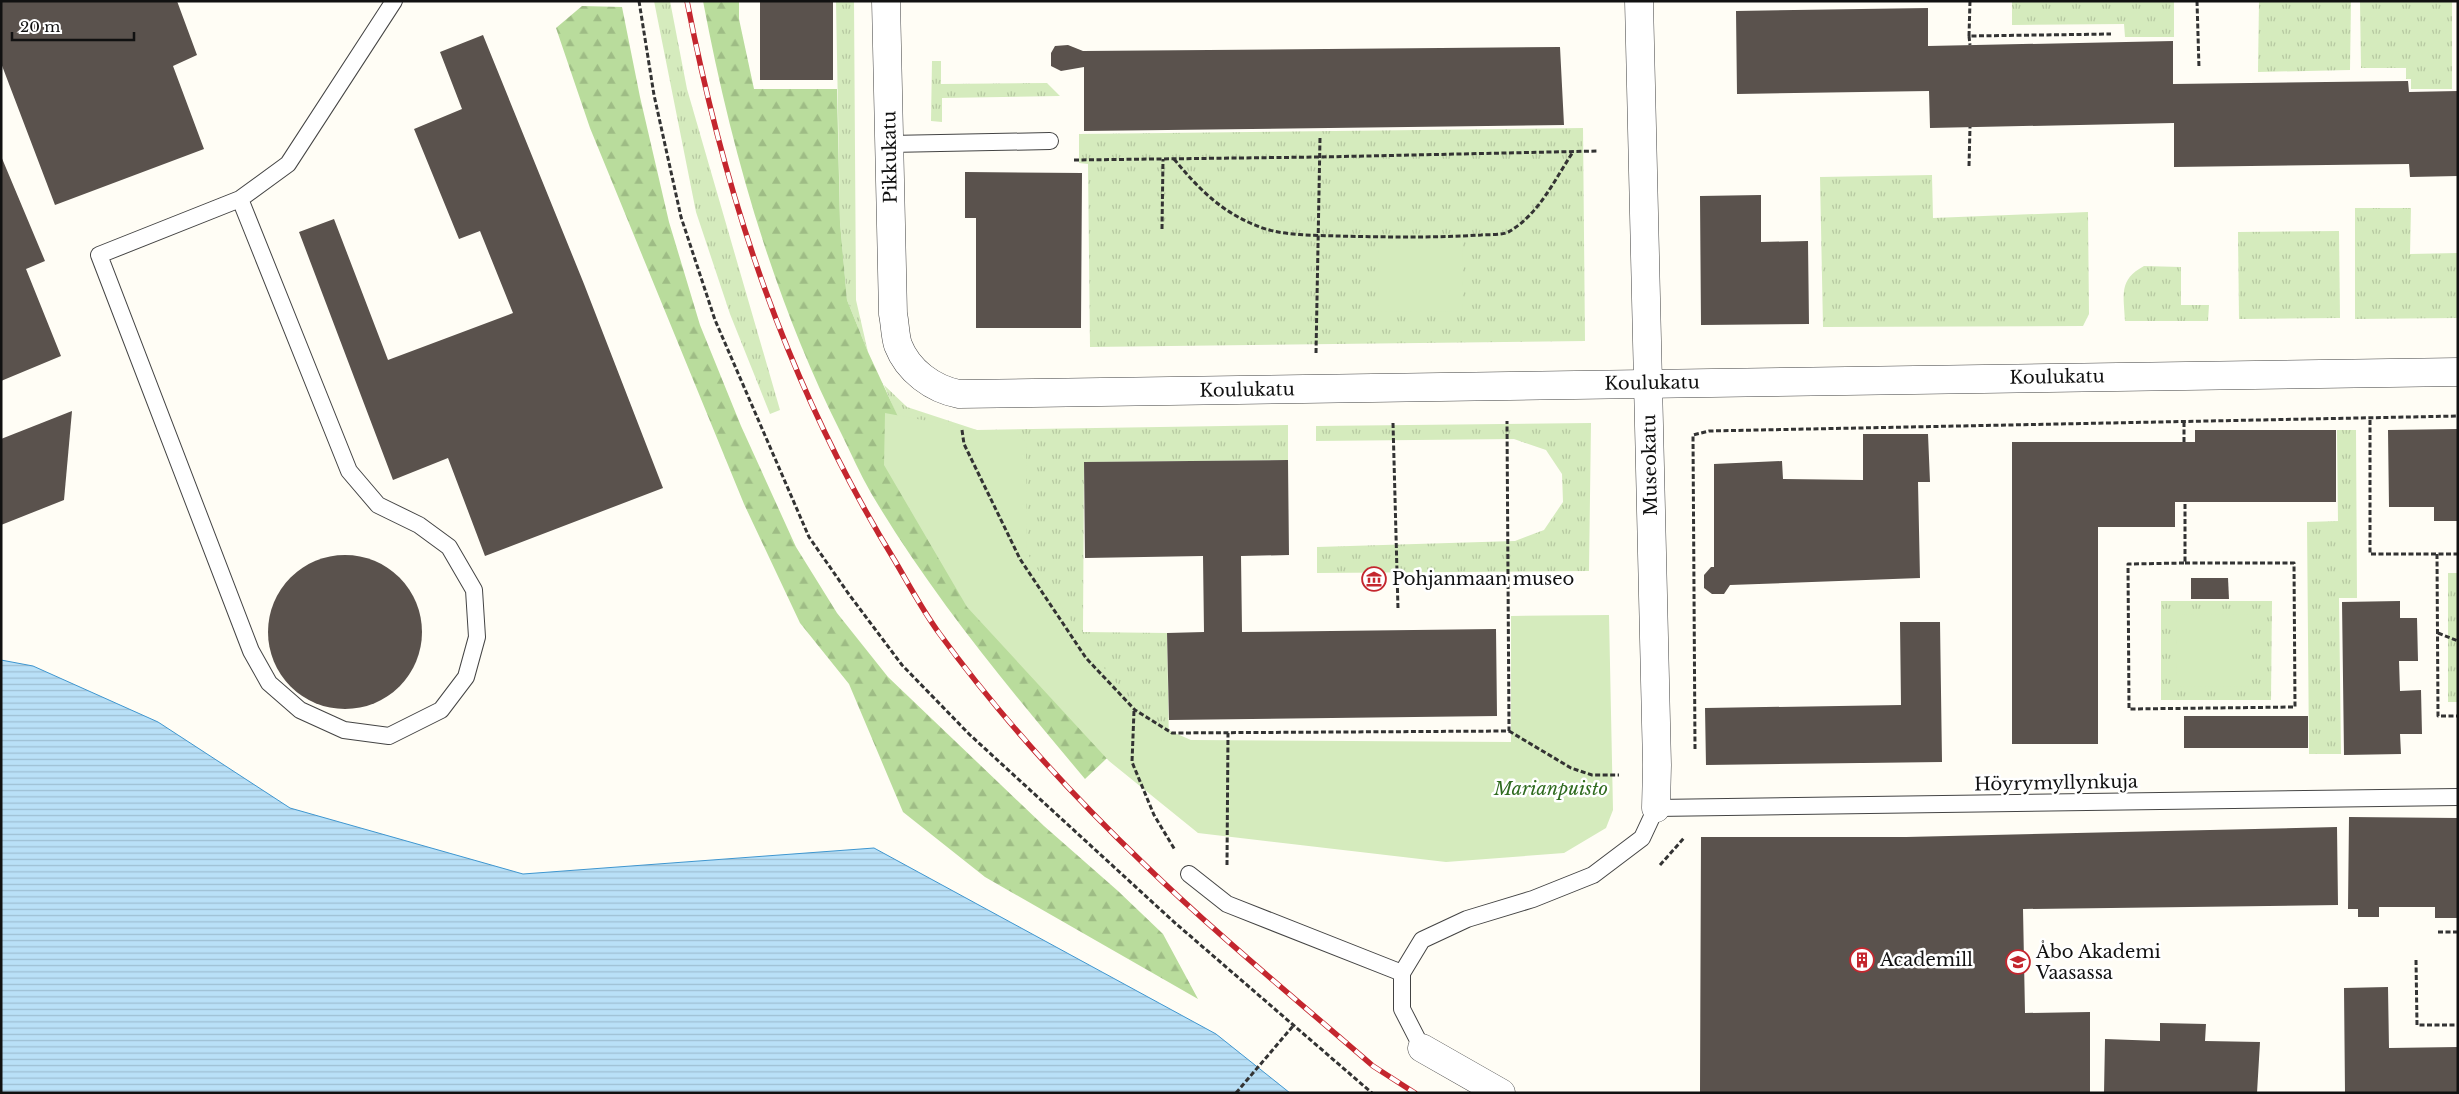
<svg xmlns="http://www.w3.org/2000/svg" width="2459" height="1094" font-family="'Libre Baskerville',serif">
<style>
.grass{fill:url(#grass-tufts)}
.forest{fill:url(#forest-firs)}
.park{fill:#d5ebbd}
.water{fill:url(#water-rules);stroke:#3f96cf}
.building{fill:#5a524d}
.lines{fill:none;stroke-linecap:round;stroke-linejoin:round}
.lane-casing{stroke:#444;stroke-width:18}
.street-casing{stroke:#444;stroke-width:29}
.path{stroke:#333;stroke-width:3;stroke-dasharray:5 2.5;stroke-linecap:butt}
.lane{stroke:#fff;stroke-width:16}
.street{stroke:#fff;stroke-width:28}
.rail-casing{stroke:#c4262e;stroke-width:5.5}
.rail{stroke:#fff;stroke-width:4;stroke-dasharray:11;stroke-linecap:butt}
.labels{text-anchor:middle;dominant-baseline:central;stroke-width:5;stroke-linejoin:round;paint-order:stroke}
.street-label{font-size:18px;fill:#111;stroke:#fff}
.poi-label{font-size:18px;fill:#111;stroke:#fff;text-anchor:start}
.park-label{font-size:18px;font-style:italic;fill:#2f6b1f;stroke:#fff}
</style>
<defs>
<pattern id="grass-tufts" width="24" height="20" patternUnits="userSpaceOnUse" patternTransform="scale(1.25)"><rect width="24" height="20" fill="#d5ebbd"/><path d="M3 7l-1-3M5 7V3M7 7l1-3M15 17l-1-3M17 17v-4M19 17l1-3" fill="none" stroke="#b6c8a1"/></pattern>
<pattern id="forest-firs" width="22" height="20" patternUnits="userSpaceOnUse" patternTransform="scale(1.25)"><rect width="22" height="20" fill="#b9dc9c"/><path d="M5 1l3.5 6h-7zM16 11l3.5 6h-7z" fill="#9ebc85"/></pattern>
<pattern id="water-rules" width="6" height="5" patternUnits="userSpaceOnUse" patternTransform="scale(1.25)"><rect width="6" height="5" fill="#b9e0f7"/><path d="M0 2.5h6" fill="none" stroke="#9ebfd3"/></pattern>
</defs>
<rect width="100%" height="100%" fill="#fffdf5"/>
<!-- grass -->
<g class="grass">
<polygon points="654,1 670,1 687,89 780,410 770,414 730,314 696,212"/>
<polygon points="836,1 854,1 856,300 868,352 847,300 840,222"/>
<polygon points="2012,1 2174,1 2174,37 2125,37 2124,24 2012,25"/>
<polygon points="2259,1 2351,1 2350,70 2258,72"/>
<polygon points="2452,1 2452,89 2411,89 2411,79 2406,79 2406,68 2361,68 2360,2"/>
<polygon points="932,61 941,61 941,84 1047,83 1060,96 942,98 942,122 931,121"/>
<polygon points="1583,128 1585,341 1090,347 1088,164 1079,163 1079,134"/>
<polygon points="1932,175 1933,218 2088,212 2089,314 2083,326 1823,327 1820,177"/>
<polygon points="2355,208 2411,208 2410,254 2458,253 2458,318 2355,319"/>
<polygon points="2339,231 2340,318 2239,319 2238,232"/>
<path d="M 2144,266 L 2181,267 L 2181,305 L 2209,305 L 2208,321 L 2125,321 C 2124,295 2118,280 2144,266 Z"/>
<polygon points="884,385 907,407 977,430 1288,425 1288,460 1084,462 1083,632 1167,633 1169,746 975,603"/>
<polygon points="1591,423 1589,571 1317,573 1317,547 1515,541 1544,530 1563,502 1562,474 1546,450 1514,439 1316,441 1316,426"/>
<polygon points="2337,430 2356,430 2357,598 2339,598 2341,754 2309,754 2307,522 2338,521"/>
<rect x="2448" y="573" width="10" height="129"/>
<polygon points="2161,601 2272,601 2271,700 2161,700"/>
</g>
<!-- forest -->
<g class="forest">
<path d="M 703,1 L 739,1 L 739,19 L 754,89 L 837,89 L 840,222 L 847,300 L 868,352 L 906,434 L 1125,741 L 1085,779 C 1008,687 932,596 871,493 C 860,474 851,453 841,433 C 773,298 731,149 703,1 Z"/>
<polygon points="582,6 622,7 640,97 669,222 700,325 741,426 796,547 837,613 888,677 1044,826 1118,891 1163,934 1198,999 985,877 903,812 849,684 800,623 744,504 590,128 556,28"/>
</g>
<!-- park -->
<g class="park">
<polygon points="1462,236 1463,311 1379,312 1378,237"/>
<polygon points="885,413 977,430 1013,430 1026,442 1027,553 1092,653 1147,721 1191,740 1511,742 1511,616 1609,615 1613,810 1606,828 1564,853 1446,862 1198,833 1109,761 967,607 884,465"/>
<polygon points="2251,614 2252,686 2177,687 2176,615"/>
</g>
<!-- water -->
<polygon class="water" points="1,660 33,666 158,722 290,808 523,874 874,848 1216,1034 1290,1093 1,1093"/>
<!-- building -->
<g class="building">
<polygon points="1,1 177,1 197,55 173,66 204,149 55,205 1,63"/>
<rect x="760" y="1" width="73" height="79"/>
<polygon points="1928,8 1928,46 2173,41 2173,84 2408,81 2409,92 2458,91 2458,176 2410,177 2409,164 2174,167 2174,123 1930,128 1929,91 1737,94 1736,11"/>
<polygon points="483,35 584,284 663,488 485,556 448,458 393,480 299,232 334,219 388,360 513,313 480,231 459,239 414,129 462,109 440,52"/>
<polygon points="1068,45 1083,51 1560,47 1564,125 1084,131 1084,67 1061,71 1051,66 1051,53 1055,46"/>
<polygon points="1,156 45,261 26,269 61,356 1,381"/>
<polygon points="965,172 1082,173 1081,328 976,328 976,218 965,218"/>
<polygon points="1761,195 1761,242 1808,241 1809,324 1701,325 1700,196"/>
<polygon points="72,411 64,500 1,525 1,439"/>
<polygon points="2458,429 2458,521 2434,521 2434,507 2389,507 2388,430"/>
<polygon points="2195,430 2336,430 2336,502 2175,502 2175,527 2098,527 2098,744 2012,744 2012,442 2195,442"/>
<polygon points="1863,434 1928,434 1930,482 1918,482 1920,578 1730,585 1724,594 1712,594 1704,588 1704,575 1711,567 1714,567 1714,464 1782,461 1783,479 1863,480"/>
<polygon points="1288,460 1289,555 1241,556 1242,632 1496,629 1497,716 1169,720 1167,633 1204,632 1203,556 1085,558 1084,462"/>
<circle cx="345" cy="632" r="77"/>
<polygon points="2191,578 2228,578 2229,599 2191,599"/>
<polygon points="2400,601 2400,618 2417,618 2418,661 2399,661 2400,691 2421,690 2422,734 2400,734 2401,754 2344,755 2342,602"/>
<polygon points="1900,622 1940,622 1942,762 1706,765 1705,708 1901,705"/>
<rect x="2184" y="716" width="124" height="32"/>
<polygon points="2349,817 2458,818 2458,918 2435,918 2435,907 2379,907 2379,917 2358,917 2358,909 2348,909"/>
<polygon points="2337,827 2338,905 2023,909 2025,1013 2090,1012 2090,1093 1700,1093 1701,837 1906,837"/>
<polygon points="2388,987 2389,1048 2458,1047 2458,1093 2345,1093 2344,988"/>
<polygon points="2160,1023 2206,1024 2205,1041 2260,1042 2257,1093 2104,1093 2105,1039 2160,1041"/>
</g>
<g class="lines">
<!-- lane casing -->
<g class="lane-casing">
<g id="lane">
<polyline points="889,144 1050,141"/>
<polyline points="240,199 349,471 378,505 419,525 449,547 474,590 477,637 466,677 441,710 389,736 344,730 300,710 269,683 251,651 99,255 240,199 288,164 394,1"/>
<polyline points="1189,874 1227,904 1402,973"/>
<polyline points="1422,1048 1402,1009 1402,973 1422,940 1467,919 1533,899 1593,875 1642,838 1656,808 2458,797"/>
</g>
</g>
<!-- street casing -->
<g class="street-casing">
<g id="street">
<path d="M 886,1 L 893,314 C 895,323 895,336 898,345 C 908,371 933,389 959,394 L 2458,372"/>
<polyline points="1639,1 1657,765 1656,808"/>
<polyline points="1422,1048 1501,1093"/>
</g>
</g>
<!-- path -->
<g class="path">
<polyline points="639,1 654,95 681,217 715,320 809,537 848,593 902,665 969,734 1174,922 1372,1093"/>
<polyline points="1970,1 1969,36 2111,34"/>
<polyline points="2197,1 2199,68"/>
<polyline points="1969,36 1970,45"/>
<path d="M 1174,159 C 1197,187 1220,211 1255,225 C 1279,236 1311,235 1337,236 C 1385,237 1433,238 1481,235 C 1489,234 1503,236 1510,231 C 1539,214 1555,179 1573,152"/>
<polyline points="1074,160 1320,157 1598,151"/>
<polyline points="1969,166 1970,127"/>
<polyline points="1162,229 1163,159"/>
<polyline points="1316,353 1320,138"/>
<polyline points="2370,420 2370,554 2458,554"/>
<polyline points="1393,423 1398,609"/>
<polyline points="962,430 964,444 1020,559 1086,658 1135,710 1172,733 1509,731 1507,421"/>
<polyline points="2184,442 2184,423"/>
<polyline points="2437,554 2438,716 2458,716"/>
<polyline points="2185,563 2294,563 2295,707 2129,709 2128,564 2185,563 2185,503"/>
<polyline points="2438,633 2458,641"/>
<polyline points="1134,711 1132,762 1154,815 1175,850"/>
<polyline points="1509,731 1571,768 1592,775 1619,775"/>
<polyline points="1695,749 1693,435 1709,431 2458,416"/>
<polyline points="1227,865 1228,733"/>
<polyline points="1660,865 1684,838"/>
<polyline points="2438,932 2458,932"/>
<polyline points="2416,960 2417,1025 2458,1025"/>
<polyline points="1236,1093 1293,1026"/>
</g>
<!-- lane -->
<use href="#lane" class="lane"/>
<!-- street -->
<use href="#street" class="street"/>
<!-- rail casing -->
<g class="rail-casing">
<path id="rail" d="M 687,1 C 726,201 788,387 895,561 C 909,585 923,611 939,633 C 998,714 1071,794 1143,863 C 1216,934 1296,999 1373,1066 L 1415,1093"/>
</g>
<!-- rail -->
<use href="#rail" class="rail"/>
</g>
<!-- icons -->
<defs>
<g id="museum-ring" transform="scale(1.25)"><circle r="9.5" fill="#fff" stroke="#c4262e" stroke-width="1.5"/><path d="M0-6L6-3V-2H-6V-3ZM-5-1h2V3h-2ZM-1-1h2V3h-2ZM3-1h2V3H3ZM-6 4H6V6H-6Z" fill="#c4262e"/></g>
<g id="building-ring" transform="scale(1.25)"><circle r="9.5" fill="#fff" stroke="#c4262e" stroke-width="1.5"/><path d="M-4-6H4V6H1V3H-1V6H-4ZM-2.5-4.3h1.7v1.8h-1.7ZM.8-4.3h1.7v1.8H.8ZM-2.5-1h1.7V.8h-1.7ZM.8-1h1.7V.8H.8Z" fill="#c4262e"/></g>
<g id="university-ring" transform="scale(1.25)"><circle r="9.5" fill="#fff" stroke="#c4262e" stroke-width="1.5"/><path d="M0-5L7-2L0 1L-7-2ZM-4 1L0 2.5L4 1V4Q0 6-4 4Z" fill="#c4262e"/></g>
</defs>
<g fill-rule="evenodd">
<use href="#museum-ring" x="1374" y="579"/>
<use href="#building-ring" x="1862" y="960"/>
<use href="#university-ring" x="2018" y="962"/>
</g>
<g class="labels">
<!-- street labels -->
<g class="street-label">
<text transform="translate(890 157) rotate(-91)">Pikkukatu</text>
<text transform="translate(2057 377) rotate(-1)">Koulukatu</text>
<text transform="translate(1652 383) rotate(-1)">Koulukatu</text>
<text transform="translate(1247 390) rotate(-1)">Koulukatu</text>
<text transform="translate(1650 465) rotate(-91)">Museokatu</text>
<text transform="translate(2056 783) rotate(-1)">Höyrymyllynkuja</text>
</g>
<!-- poi labels -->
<g class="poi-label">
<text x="1392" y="579">Pohjanmaan museo</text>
<text x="2036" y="952">Åbo Akademi<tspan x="2036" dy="21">Vaasassa</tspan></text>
<text x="1880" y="960">Academill</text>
</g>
<!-- park labels -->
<g class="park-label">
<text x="1551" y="789">Marianpuisto</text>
</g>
</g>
<!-- border -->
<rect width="2459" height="1094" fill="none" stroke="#111111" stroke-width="5"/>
<!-- scale -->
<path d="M12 32v8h122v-8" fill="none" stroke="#111111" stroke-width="2.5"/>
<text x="20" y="32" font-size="15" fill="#111111" stroke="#ffffff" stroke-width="4" paint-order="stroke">20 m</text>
</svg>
